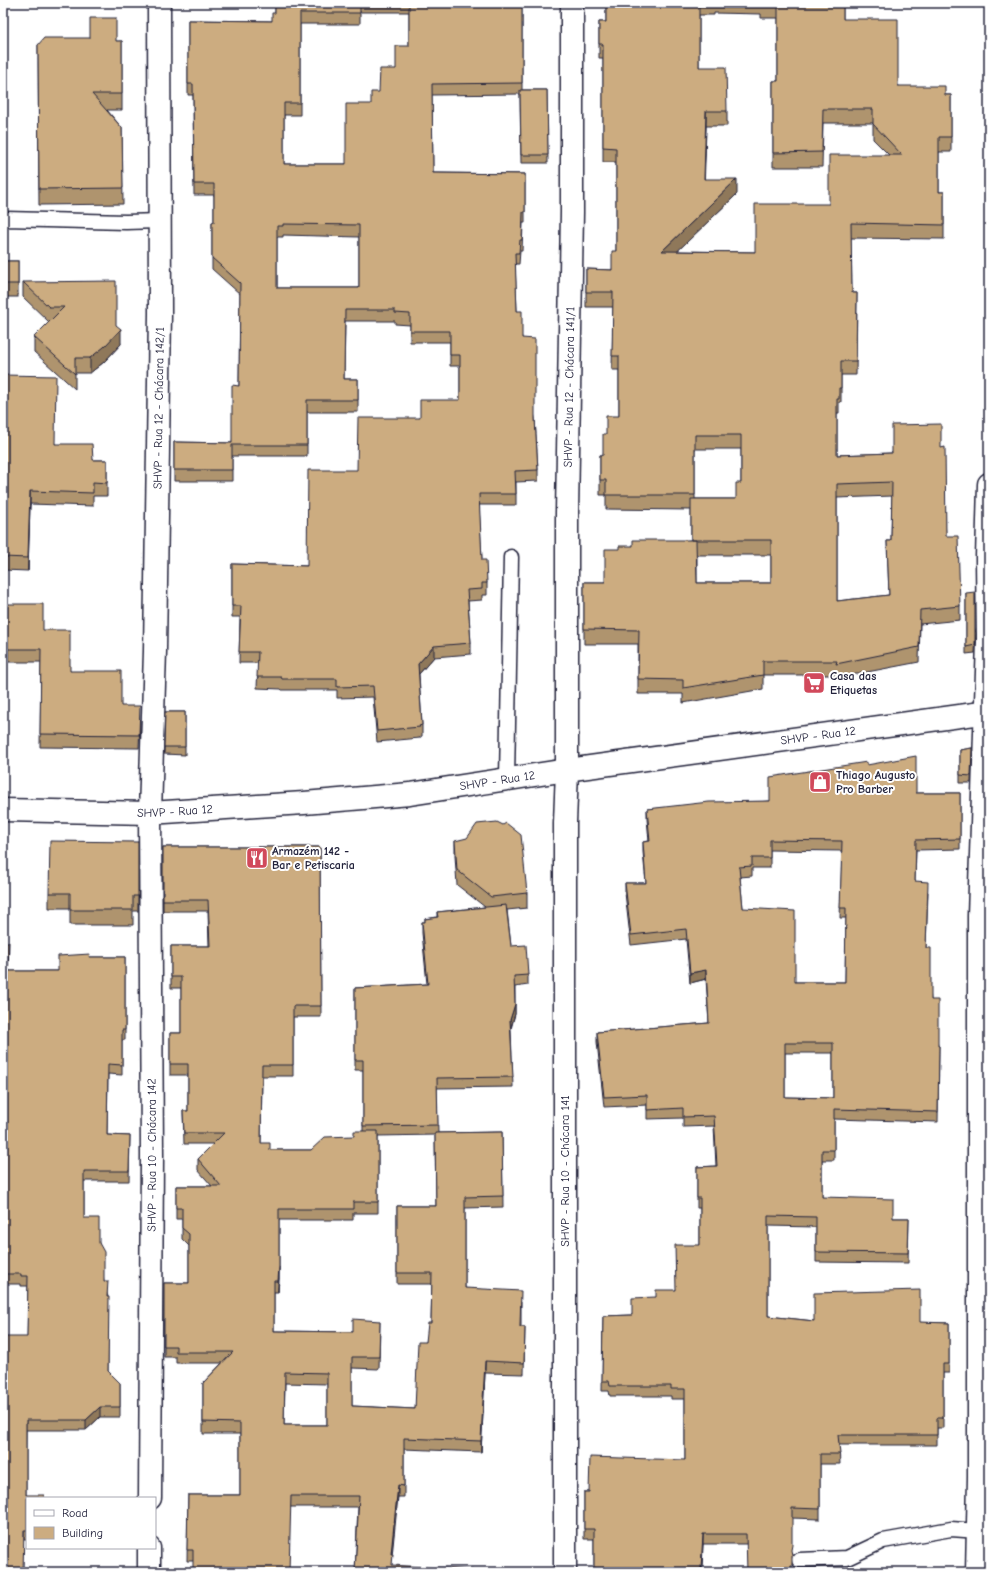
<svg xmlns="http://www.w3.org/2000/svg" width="992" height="1575" font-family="'Comic Neue',sans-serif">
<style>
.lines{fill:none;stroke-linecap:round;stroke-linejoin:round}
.lane-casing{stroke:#22223b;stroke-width:17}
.street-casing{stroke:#22223b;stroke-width:25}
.secondary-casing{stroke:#22223b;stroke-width:25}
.lane{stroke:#fff;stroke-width:14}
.street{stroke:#fff;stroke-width:22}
.secondary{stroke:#fff;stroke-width:22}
.wall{fill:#af946e;stroke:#22223b;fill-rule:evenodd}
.shaded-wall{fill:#8f785a;stroke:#22223b}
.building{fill:#ccac80;stroke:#22223b;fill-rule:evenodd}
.labels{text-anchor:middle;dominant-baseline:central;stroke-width:4;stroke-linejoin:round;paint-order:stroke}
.street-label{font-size:12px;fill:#22223b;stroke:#fff}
.poi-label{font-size:12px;font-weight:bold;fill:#22223b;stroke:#fff;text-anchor:start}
</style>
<rect width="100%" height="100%" fill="#fff"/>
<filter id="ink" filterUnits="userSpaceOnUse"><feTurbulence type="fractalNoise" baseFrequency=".025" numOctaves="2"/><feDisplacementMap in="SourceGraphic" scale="8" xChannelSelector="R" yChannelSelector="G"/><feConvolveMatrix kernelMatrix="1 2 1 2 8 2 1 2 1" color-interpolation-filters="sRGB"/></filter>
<g filter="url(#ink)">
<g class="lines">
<!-- lane casing -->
<g class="lane-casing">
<g id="lane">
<polyline points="3,221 6,219 126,222 159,221"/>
<polyline points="507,779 511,557"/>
<polyline points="799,1560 847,1558 883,1541 951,1529 978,1531"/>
</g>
</g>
<!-- street casing -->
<g class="street-casing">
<g id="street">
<path id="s1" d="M 150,1498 L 152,1155 L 150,813 L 155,651 L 160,313 L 159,3"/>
<polyline points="149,1572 149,1548"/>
<path id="s2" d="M 565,1572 L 565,823 L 567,770 L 567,513 L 572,212 L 572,3"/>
<polyline points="977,1572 979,1477 979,916 988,641 987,558 989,484"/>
</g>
</g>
<!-- secondary casing -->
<g class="secondary-casing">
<g id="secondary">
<path id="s3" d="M 3,810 L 150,813 L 304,803 L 410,794 L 567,770 L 989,712"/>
</g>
</g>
<!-- lane -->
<use href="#lane" class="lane"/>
<!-- street -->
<use href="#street" class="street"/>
<!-- secondary -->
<use href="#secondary" class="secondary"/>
</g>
<!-- wall -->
<g class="wall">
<path d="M 275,3 L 522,3 L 522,90 L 547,90 L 548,163 L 521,163 L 520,94 L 432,95 L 433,173 L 525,174 L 525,223 L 523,223 L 522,251 L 520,251 L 519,264 L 515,264 L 517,311 L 522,338 L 535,418 L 538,470 L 538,481 L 516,482 L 516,505 L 479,505 L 482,560 L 487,583 L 487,595 L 482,595 L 482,600 L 468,601 L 471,643 L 471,654 L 434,657 L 419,674 L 422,725 L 422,736 L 420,737 L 420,738 L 377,742 L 373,697 L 337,698 L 337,690 L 282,690 L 281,689 L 257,688 L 258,663 L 239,663 L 240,617 L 232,617 L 232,564 L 307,566 L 357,470 L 420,418 L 460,400 L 460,366 L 450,366 L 450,342 L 410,342 L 410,325 L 395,324 L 395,321 L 345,321 L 344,379 L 358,379 L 358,412 L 307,412 L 307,456 L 232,456 L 232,481 L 174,481 L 174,442 L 232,443 L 239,386 L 240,294 L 212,269 L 212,222 L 214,222 L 214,195 L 194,195 L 193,95 L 188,95 L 188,20 L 272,21 L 275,13 ZM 360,12 L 409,12 L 409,46 L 396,69 L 371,104 L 346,164 L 284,164 L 284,115 L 300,115 L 300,24 L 360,24 ZM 283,235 L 359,237 L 359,288 L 277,288 L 277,237 L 283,237 Z"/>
<path d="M 606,3 L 843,3 L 843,19 L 898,86 L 945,95 L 951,95 L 951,152 L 939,152 L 939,192 L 944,192 L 944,239 L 851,238 L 852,293 L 857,293 L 856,375 L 841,375 L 841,402 L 839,402 L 839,413 L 837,413 L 837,455 L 892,453 L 941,448 L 946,536 L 960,606 L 960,620 L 920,624 L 919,662 L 836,678 L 836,675 L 763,675 L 763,689 L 683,703 L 683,694 L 638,694 L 638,644 L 584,644 L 584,582 L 605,582 L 619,549 L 633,546 L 691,540 L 691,510 L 606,509 L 606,495 L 600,495 L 600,455 L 603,455 L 606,434 L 619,416 L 619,370 L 612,370 L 613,307 L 586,307 L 586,269 L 612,270 L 616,251 L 616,162 L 603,162 L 603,58 L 599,58 L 599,22 L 606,22 ZM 714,13 L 761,14 L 761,18 L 778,18 L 778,81 L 773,81 L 773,167 L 822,167 L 823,123 L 873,123 L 873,139 L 889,155 L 829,204 L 755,252 L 677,251 L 737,194 L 704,179 L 706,126 L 727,126 L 727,111 L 699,67 L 699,15 L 714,15 ZM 695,449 L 741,449 L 741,483 L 736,499 L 695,499 ZM 892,496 L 891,541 L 887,541 L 889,595 L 837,601 L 837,498 ZM 697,555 L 771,555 L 771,583 L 697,583 Z"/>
<polygon points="122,41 122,110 107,110 122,128 123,204 39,205 38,45"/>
<rect x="3" y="261" width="15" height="36"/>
<polygon points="23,282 116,325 121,344 104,362 90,373 75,373 75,389 34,352 34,337 49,322 23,297"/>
<polygon points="3,375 55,444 93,460 107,460 107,496 93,496 93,506 30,504 28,571 3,570"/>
<polygon points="966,593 976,633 975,653 966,654"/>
<polygon points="3,604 43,630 70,671 140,719 139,748 40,747 41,662 3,662"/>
<polygon points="165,712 185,712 185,755 164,754"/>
<polygon points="972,748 971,783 960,783 960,750"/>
<path d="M 867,765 L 916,793 L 960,793 L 960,849 L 916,850 L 915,881 L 928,892 L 926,948 L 931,1000 L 938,1046 L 939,1046 L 938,1122 L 834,1119 L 834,1160 L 822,1160 L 822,1197 L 893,1218 L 909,1218 L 908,1263 L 816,1262 L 816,1227 L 768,1226 L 768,1316 L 814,1321 L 949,1323 L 949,1373 L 943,1373 L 943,1428 L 937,1428 L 937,1445 L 839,1445 L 840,1464 L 820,1464 L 820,1519 L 792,1518 L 746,1544 L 703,1544 L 702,1572 L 594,1572 L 594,1539 L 584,1539 L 584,1492 L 589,1492 L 685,1460 L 685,1399 L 671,1399 L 671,1396 L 610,1396 L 609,1391 L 602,1391 L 603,1316 L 632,1315 L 656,1297 L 676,1290 L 700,1245 L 700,1208 L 697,1208 L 697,1167 L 716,1166 L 714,1126 L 683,1127 L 683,1118 L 647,1119 L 647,1105 L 604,1107 L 597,1042 L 597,1032 L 709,1023 L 706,979 L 690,983 L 686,939 L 631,945 L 625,893 L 625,883 L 646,883 L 643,852 L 643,842 L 649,841 L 647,819 L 647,809 L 770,801 ZM 770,850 L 842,851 L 840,918 L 846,918 L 845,982 L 795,982 L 743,908 L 740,877 L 752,876 L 752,868 L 770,868 ZM 785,1053 L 833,1053 L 833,1098 L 785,1097 Z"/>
<path d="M 455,841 L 527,893 L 527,908 L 507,910 L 511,946 L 528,975 L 528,985 L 515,987 L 515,1014 L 511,1029 L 513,1087 L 437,1088 L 438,1133 L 502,1132 L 503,1207 L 465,1208 L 465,1288 L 521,1302 L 521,1327 L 525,1327 L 524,1374 L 485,1373 L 481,1452 L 404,1449 L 404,1497 L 398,1497 L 355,1572 L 358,1507 L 291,1507 L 193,1561 L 187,1561 L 188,1495 L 240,1495 L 240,1434 L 203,1434 L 203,1383 L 222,1363 L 176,1363 L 176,1357 L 164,1357 L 164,1283 L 189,1283 L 189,1246 L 182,1239 L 182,1219 L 176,1219 L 176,1186 L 212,1186 L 198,1170 L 198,1159 L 213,1144 L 184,1144 L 183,1111 L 188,1111 L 188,1075 L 170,1075 L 170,1033 L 181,1033 L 181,988 L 171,988 L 171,946 L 209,946 L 208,911 L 163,911 L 163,847 L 320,847 L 321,1017 L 293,1017 L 293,1076 L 262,1076 L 261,1143 L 270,1150 L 311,1150 L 354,1136 L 363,1131 L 363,1070 L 355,1070 L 355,988 L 427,984 L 422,933 L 422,922 L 425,922 L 425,919 L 437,917 L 437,912 L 485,907 L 457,885 L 455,856 ZM 435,1135 L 436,1206 L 397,1206 L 397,1284 L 432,1284 L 431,1323 L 426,1342 L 415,1409 L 352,1406 L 352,1368 L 379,1369 L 380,1321 L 353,1332 L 274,1331 L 274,1292 L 278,1292 L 279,1279 L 279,1220 L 353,1220 L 353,1213 L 378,1213 L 378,1136 ZM 285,1383 L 327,1384 L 327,1425 L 284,1425 Z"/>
<polygon points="138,842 138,911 133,911 133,925 70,925 70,908 49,908 49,893"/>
<polygon points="3,942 9,971 58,971 89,957 125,957 125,1040 122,1040 122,1075 108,1074 107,1135 130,1136 129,1181 84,1181 84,1218 99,1243 104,1281 108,1297 108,1371 120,1383 120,1417 100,1417 86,1430 26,1430 26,1495 27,1498 27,1540 24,1540 28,1286 21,1286 21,1284 3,1284 3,1136 6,1136 6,1100 3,1100"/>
</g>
<!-- shaded-wall -->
<g class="shaded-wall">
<polygon points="706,111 706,126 704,194 704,179"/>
<polygon points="737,179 737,194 662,266 662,251"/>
<polygon points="121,329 121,344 104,362 90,373 90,358"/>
<polygon points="30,491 30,504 28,571 28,558"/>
<polygon points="434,646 434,657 418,675 418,664"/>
<polygon points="706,970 706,979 690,983 690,973"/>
<polygon points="515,1004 515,1014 510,1030 510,1020"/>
<polygon points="279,1267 279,1279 278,1292 278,1281"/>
<polygon points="485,1361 485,1373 481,1452 481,1441"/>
<polygon points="100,1407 100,1417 86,1430 86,1420"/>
<polygon points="398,1485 398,1497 391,1566 391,1554"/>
<polygon points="703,1534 703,1544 701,1572"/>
</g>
<!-- building -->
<g class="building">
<path d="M 275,3 L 360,3 L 360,13 L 300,13 L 300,103 L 284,103 L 284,164 L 346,164 L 346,104 L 371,104 L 371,92 L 379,92 L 380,69 L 396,69 L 396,46 L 409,46 L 409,3 L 522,3 L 522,83 L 432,84 L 433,173 L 525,174 L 525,212 L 523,212 L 522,240 L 520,240 L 519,253 L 515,253 L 517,311 L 522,311 L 522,338 L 535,339 L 535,418 L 538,470 L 515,471 L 516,494 L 479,494 L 482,560 L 486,560 L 487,583 L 482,583 L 482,589 L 467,590 L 471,643 L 434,646 L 418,664 L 422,725 L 419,726 L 420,727 L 377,731 L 373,686 L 337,687 L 337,679 L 282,679 L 281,677 L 257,677 L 258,652 L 239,652 L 241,606 L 232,606 L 232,564 L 307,566 L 308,470 L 357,470 L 358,418 L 420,418 L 420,400 L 460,400 L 460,355 L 450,355 L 450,331 L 410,331 L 410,314 L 395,313 L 395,310 L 345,310 L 344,379 L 358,379 L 358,400 L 307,400 L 307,445 L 232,445 L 232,470 L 174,470 L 174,442 L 232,443 L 232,385 L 239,386 L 240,283 L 212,258 L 212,222 L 214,222 L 214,184 L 194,184 L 193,84 L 188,84 L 188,20 L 272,21 L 272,13 L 275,13 ZM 283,224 L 359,225 L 359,288 L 277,288 L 277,226 L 283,226 Z"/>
<path d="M 606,3 L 699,3 L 699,67 L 726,67 L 727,111 L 706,111 L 704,179 L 737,179 L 662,251 L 755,252 L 755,204 L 829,204 L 829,155 L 902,155 L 873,124 L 873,109 L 823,109 L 822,152 L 773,153 L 773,81 L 778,81 L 778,4 L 761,4 L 761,3 L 843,3 L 843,19 L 898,19 L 898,86 L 945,86 L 945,95 L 951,95 L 951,137 L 939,137 L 939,192 L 944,192 L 944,225 L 851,223 L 852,293 L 857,293 L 856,361 L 841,361 L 841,388 L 839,388 L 839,399 L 837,399 L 837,455 L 892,453 L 892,425 L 941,424 L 941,448 L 945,447 L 946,536 L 958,536 L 960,606 L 920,610 L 919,647 L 836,664 L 837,661 L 763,661 L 763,675 L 683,688 L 683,680 L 638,679 L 639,630 L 584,629 L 584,582 L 605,582 L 605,549 L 619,549 L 619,546 L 633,546 L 633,540 L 696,540 L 697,583 L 771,583 L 771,540 L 691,540 L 691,499 L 736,499 L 736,483 L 741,483 L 741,435 L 695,435 L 695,495 L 606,495 L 606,480 L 600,480 L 600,455 L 603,455 L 603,434 L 606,434 L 606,416 L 619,416 L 619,356 L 612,356 L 613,292 L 586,292 L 586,269 L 612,270 L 612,251 L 616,251 L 616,148 L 603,147 L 603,44 L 599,44 L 599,22 L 606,22 ZM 892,482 L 891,541 L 887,541 L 889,595 L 837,601 L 837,484 Z"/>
<polygon points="90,18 116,18 116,41 122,41 122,94 92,94 122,128 123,188 39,189 38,45 44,38 90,38"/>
<polygon points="520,90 547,90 548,155 521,155"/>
<rect x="3" y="261" width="15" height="23"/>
<polygon points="116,281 116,325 121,329 104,347 90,358 75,358 75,374 34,337 64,307 49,307 23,282"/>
<polygon points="3,375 56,376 55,444 92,444 93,460 107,460 107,483 93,482 93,493 30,491 28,558 3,557"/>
<polygon points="975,592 975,645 966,647 966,593"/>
<polygon points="3,604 43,604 43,630 70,630 70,671 121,671 121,706 140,706 139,735 40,734 41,649 3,649"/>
<polygon points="165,712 185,712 185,747 164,747"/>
<polygon points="972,748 971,776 960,775 960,750"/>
<path d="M 916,756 L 916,793 L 960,793 L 960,839 L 916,840 L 915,881 L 928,882 L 926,948 L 931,948 L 931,1000 L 938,1000 L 938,1046 L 939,1046 L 938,1112 L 834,1109 L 834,1150 L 822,1150 L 822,1197 L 893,1199 L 893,1218 L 909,1218 L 908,1253 L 816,1252 L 816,1217 L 768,1216 L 768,1316 L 814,1321 L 814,1293 L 920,1290 L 920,1322 L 949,1323 L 949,1364 L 943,1364 L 943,1418 L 937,1418 L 937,1435 L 838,1435 L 840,1454 L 820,1454 L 820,1509 L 792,1508 L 792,1545 L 791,1550 L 792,1555 L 792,1572 L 747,1572 L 746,1534 L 703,1534 L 701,1569 L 700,1569 L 700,1572 L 594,1572 L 594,1529 L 584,1529 L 584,1492 L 589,1492 L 590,1457 L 685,1460 L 685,1389 L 671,1389 L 671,1386 L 610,1386 L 609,1381 L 602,1381 L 603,1316 L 632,1315 L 632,1298 L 656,1297 L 656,1290 L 676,1290 L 675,1245 L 700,1245 L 700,1198 L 697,1198 L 697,1167 L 717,1166 L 714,1116 L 683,1117 L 683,1108 L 647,1110 L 647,1095 L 604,1097 L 597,1032 L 709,1023 L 706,970 L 690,973 L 686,929 L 631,935 L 625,883 L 646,883 L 643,842 L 650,841 L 647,809 L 709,802 L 770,801 L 770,777 L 867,762 L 867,765 ZM 770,840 L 842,841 L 840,908 L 846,908 L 845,982 L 795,982 L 795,911 L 743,908 L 739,867 L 752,866 L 752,858 L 770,858 ZM 785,1043 L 833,1043 L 833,1098 L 785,1097 Z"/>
<polygon points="497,822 503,825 506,823 521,835 527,893 491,897 457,870 455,841 467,838 477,824"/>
<polygon points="50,841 138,842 138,896 133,896 133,910 70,910 70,893 49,893"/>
<path d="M 163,847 L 320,847 L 321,1006 L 293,1006 L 293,1065 L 262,1065 L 261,1143 L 270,1143 L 270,1150 L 311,1150 L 325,1137 L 354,1136 L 354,1131 L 378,1131 L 378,1202 L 353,1202 L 353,1209 L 279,1209 L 279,1267 L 278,1281 L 274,1281 L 274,1331 L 353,1332 L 353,1319 L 380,1321 L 379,1357 L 352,1357 L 352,1406 L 415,1409 L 418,1342 L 426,1342 L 428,1323 L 431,1323 L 432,1273 L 397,1273 L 397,1206 L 436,1206 L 435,1133 L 502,1132 L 503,1196 L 465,1197 L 465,1288 L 521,1291 L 520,1327 L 525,1327 L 524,1363 L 485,1361 L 481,1441 L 404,1438 L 404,1486 L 398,1485 L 391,1554 L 393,1554 L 392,1565 L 473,1570 L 473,1572 L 355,1572 L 359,1496 L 291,1496 L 289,1572 L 193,1572 L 193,1550 L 187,1550 L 188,1495 L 240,1495 L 240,1423 L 203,1422 L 203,1383 L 233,1352 L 176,1352 L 176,1346 L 164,1346 L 164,1283 L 189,1283 L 189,1234 L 182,1228 L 182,1208 L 176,1208 L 176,1186 L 221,1186 L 198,1159 L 224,1133 L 184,1133 L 183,1111 L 188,1111 L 188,1064 L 170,1064 L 170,1033 L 181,1033 L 181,977 L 171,977 L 171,946 L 210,946 L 208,900 L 163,900 ZM 285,1372 L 327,1373 L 327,1425 L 284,1425 Z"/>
<polygon points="506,905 511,946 526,945 528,975 514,976 515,1004 510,1020 513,1077 437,1078 438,1125 363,1126 363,1060 355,1060 355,988 428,984 422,922 425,922 425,919 438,917 437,912"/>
<polygon points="3,942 9,942 8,971 58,971 58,956 90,954 89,957 125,957 125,1030 122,1030 122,1065 108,1064 107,1135 130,1136 129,1171 84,1171 84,1218 99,1218 99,1243 104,1252 104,1281 108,1281 107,1297 109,1297 108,1371 120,1383 120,1407 100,1407 86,1420 26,1420 26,1495 44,1495 44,1498 27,1498 27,1530 24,1530 23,1572 3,1572 3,1337 27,1337 28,1276 21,1276 21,1274 3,1274 3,1136 6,1136 6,1090 3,1090"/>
</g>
</g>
<!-- icons -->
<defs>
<g id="supermarket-square" transform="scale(1.15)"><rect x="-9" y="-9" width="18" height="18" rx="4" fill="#d1495b" stroke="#fff"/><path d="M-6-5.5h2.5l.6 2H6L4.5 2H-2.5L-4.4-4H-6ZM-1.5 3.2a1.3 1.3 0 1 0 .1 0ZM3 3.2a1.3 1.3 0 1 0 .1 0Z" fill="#fff"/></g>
<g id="shop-square" transform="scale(1.15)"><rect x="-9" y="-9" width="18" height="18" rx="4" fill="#d1495b" stroke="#fff"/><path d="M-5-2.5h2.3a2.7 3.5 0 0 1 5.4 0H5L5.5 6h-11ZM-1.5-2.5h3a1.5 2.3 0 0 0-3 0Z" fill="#fff"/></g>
<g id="restaurant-square" transform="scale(1.15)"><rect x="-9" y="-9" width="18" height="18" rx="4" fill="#d1495b" stroke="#fff"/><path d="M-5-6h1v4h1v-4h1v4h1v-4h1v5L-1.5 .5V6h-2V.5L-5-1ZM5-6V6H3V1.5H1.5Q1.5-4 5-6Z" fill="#fff"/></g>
</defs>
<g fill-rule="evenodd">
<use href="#supermarket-square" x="814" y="683"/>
<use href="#shop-square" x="820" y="782"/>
<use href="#restaurant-square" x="257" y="858"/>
</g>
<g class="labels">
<!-- street labels -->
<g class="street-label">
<text stroke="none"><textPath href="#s2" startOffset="1185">SHVP - Rua 12 - Chácara 141/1</textPath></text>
<text stroke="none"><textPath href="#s1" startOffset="1090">SHVP - Rua 12 - Chácara 142/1</textPath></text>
<text stroke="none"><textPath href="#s3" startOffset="820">SHVP - Rua 12</textPath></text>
<text stroke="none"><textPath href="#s3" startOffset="496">SHVP - Rua 12</textPath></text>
<text stroke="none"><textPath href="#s3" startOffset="172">SHVP - Rua 12</textPath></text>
<text stroke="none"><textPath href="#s1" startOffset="343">SHVP - Rua 10 - Chácara 142</textPath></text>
<text transform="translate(565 1171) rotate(-90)">SHVP - Rua 10 - Chácara 141</text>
</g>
<!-- poi labels -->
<g class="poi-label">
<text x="830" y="676">Casa das<tspan x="830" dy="14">Etiquetas</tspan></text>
<text x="836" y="775">Thiago Augusto<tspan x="836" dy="14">Pro Barber</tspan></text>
<text x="272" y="851">Armazém 142 -<tspan x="272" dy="14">Bar e Petiscaria</tspan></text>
</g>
</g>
<!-- margin -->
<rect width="992" height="1575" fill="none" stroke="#fff" stroke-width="16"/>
<rect x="8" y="8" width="976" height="1559" fill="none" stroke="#22223b" stroke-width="1.5" filter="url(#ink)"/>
<!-- legend -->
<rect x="26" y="1497" width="130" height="52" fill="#ffffff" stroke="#a7a7b1"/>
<rect x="34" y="1510" width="20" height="6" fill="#ffffff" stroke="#a7a7b1"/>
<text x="62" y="1517" font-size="12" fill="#22223b">Road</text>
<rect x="34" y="1527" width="20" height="12" fill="#ccac80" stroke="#a7a7b1"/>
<text x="62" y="1537" font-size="12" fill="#22223b">Building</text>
</svg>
